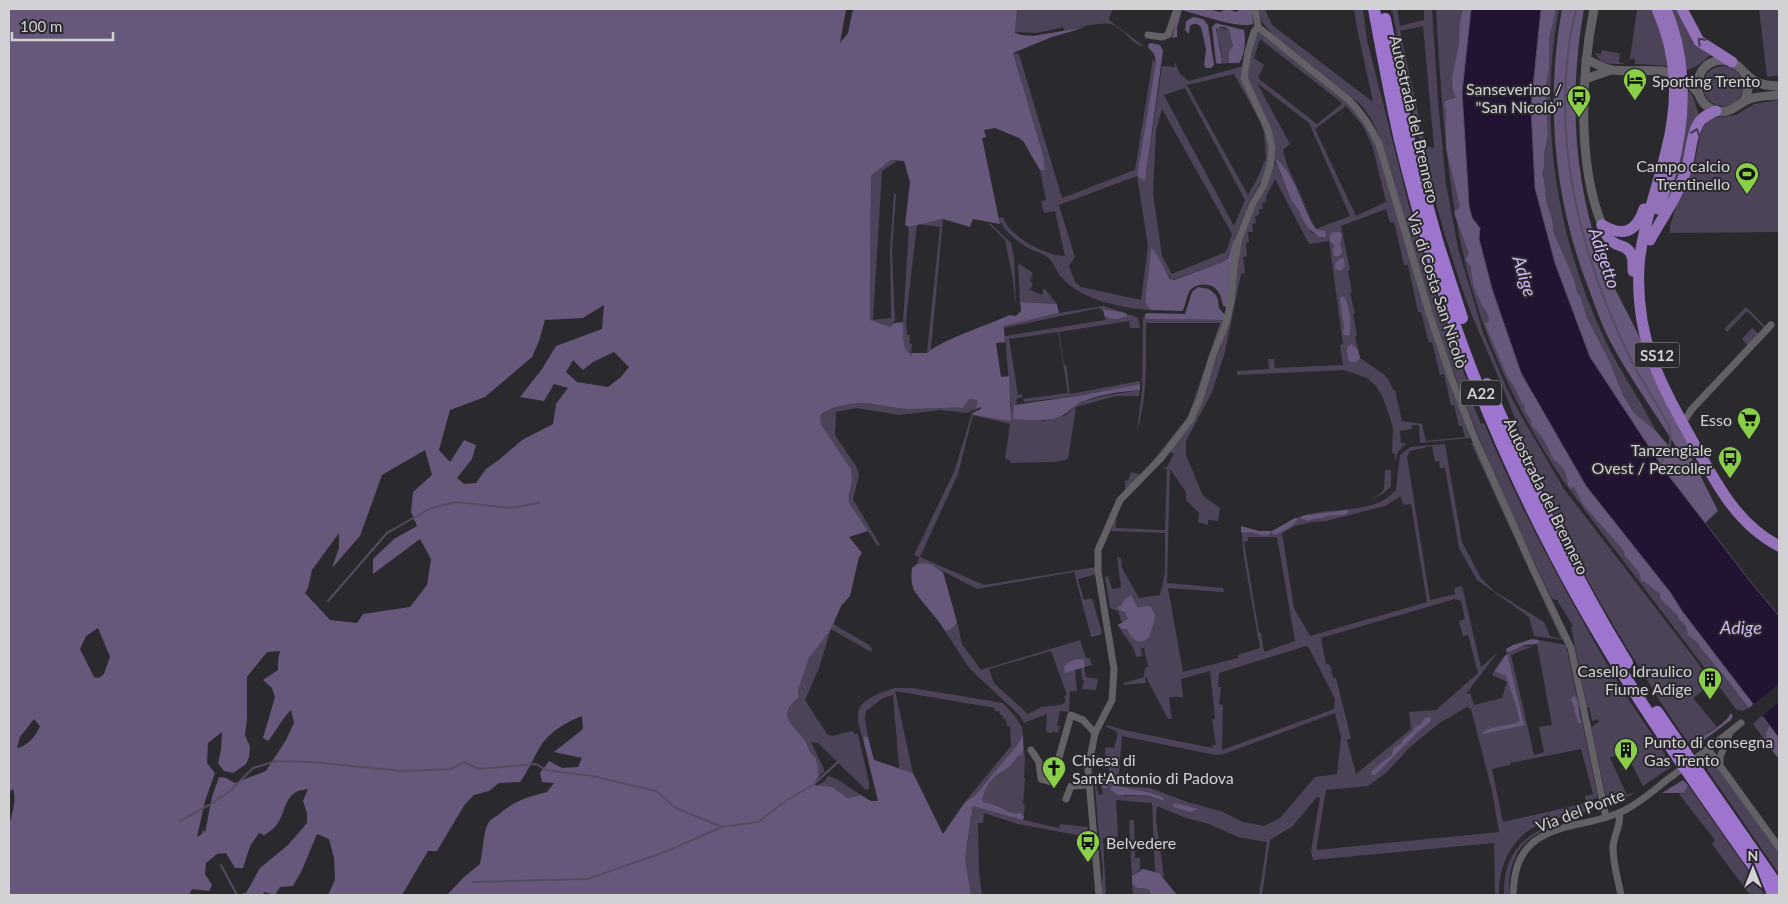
<svg xmlns="http://www.w3.org/2000/svg" width="1788" height="904" font-family="Lato,sans-serif">
<style>
.green{fill:#4d4359;fill-rule:evenodd}
.forest{fill:#67587b;fill-rule:evenodd}
.water{fill:#211331;stroke:#564c62}
.pier{fill:#2a292d}
.lines{fill:none;stroke-linecap:round;stroke-linejoin:round}
.stream{stroke:#564c62;stroke-width:2}
.minor{stroke:#636166;stroke-width:7}
.tertiary{stroke:#636166;stroke-width:9}
.trunk{stroke:#9271b9;stroke-width:11}
.motorway{stroke:#9e75ce;stroke-width:12}
.oneway{stroke:#443b50}
.labels{text-anchor:middle;dominant-baseline:central;stroke-width:4;stroke-linejoin:round;paint-order:stroke}
.shield{fill:#2a292d;stroke:#a09fa1;stroke-width:1}
.shield-label{font-size:15px;font-weight:bold;fill:#d2d1d3}
.poi-label{font-size:16px;fill:#d2d1d3;stroke:#2a292d;text-anchor:end}
.street-label{font-size:16px;fill:#d2d1d3;stroke:#2a292d}
.water-label{font-size:18px;font-style:italic;fill:#d3b8f5;stroke:#2a292d}
</style>
<rect width="100%" height="100%" fill="#2a292d"/>
<!-- green -->
<g class="green">
<path d="M 1017,9 L 1113,9 L 1109,18 L 1110,21 L 1145,47 C 1131,44 1125,30 1113,25 C 1103,20 1074,29 1063,32 L 1064,30 L 1063,27 L 1037,33 L 1015,32 Z"/>
<path d="M 1258,9 L 1265,9 L 1272,25 L 1373,102 L 1357,28 L 1354,9 L 1363,9 L 1367,40 L 1411,214 L 1437,297 L 1471,392 L 1469,394 L 1481,424 L 1484,423 C 1522,513 1568,597 1617,681 C 1634,710 1656,737 1672,767 L 1665,771 L 1643,786 L 1629,759 L 1620,754 L 1610,758 L 1627,795 L 1636,792 L 1619,802 L 1614,801 L 1611,795 L 1606,796 L 1591,727 L 1599,722 L 1598,719 L 1592,721 L 1589,707 L 1587,707 L 1571,627 L 1573,626 L 1557,600 L 1552,599 C 1505,504 1464,407 1430,306 C 1417,267 1406,226 1394,187 C 1386,157 1381,128 1360,104 L 1273,35 L 1261,21 Z"/>
<path d="M 1392,9 L 1397,9 L 1400,26 L 1424,20 L 1424,9 L 1432,9 L 1438,101 L 1446,184 L 1458,248 L 1483,332 L 1507,389 L 1522,417 L 1564,489 L 1695,659 L 1712,684 L 1693,698 L 1717,727 L 1698,739 L 1700,743 L 1695,751 C 1674,724 1656,695 1639,667 C 1596,599 1556,525 1526,451 C 1520,437 1517,422 1511,408 C 1496,368 1476,330 1462,288 C 1431,197 1409,103 1392,9 ZM 1423,26 L 1434,147 L 1434,148 L 1425,146 L 1400,31 Z"/>
<path d="M 1436,9 L 1471,9 L 1468,44 L 1682,611 L 1704,640 L 1749,708 L 1742,711 L 1736,709 C 1701,663 1666,617 1631,571 C 1610,543 1588,515 1567,486 C 1524,425 1483,339 1466,266 C 1446,182 1441,95 1436,9 Z"/>
<path d="M 1556,9 L 1559,9 C 1538,121 1556,235 1604,338 C 1619,370 1640,399 1656,431 L 1634,413 L 1623,395 L 1609,360 L 1587,318 L 1581,298 L 1577,292 L 1574,279 L 1553,231 C 1554,222 1550,213 1547,204 C 1545,194 1546,183 1542,173 L 1544,168 L 1544,155 L 1548,135 L 1546,101 L 1548,94 L 1546,86 L 1549,69 L 1549,40 Z"/>
<polygon points="1637,9 1651,9 1660,30 1669,66 1635,64 1635,59 1630,59"/>
<path d="M 1671,9 L 1679,9 L 1714,53 C 1704,59 1697,69 1686,70 Z"/>
<polygon points="1759,9 1779,9 1779,75 1767,77"/>
<path d="M 1217,28 C 1232,27 1230,35 1233,46 L 1229,53 L 1229,63 L 1220,64 C 1225,53 1216,39 1217,28 Z"/>
<path d="M 1256,32 L 1261,34 L 1353,106 L 1375,139 L 1471,435 L 1470,438 L 1420,443 L 1419,425 L 1412,425 L 1412,429 L 1400,431 L 1401,443 L 1406,443 L 1398,452 L 1395,462 L 1395,454 L 1392,453 L 1393,427 L 1383,398 L 1376,386 L 1367,378 L 1344,370 L 1237,375 L 1237,371 L 1269,369 L 1268,359 L 1274,359 L 1275,368 L 1343,365 L 1340,345 L 1343,344 L 1329,241 L 1309,244 L 1275,179 L 1266,197 L 1266,202 L 1262,203 L 1263,209 L 1259,209 L 1259,215 L 1255,216 L 1256,223 L 1252,224 L 1253,232 L 1248,232 L 1249,242 L 1246,243 L 1247,256 L 1243,257 L 1245,273 L 1241,274 L 1225,352 L 1212,392 L 1186,441 L 1186,455 L 1203,496 L 1220,508 L 1218,521 L 1208,520 L 1208,525 L 1198,522 L 1199,513 L 1186,500 L 1186,492 L 1170,469 L 1167,583 L 1223,588 L 1224,592 L 1168,588 L 1183,672 L 1238,658 L 1238,655 L 1260,648 L 1244,558 L 1241,526 C 1250,529 1261,533 1271,531 C 1282,529 1291,519 1302,516 C 1332,506 1372,516 1396,490 L 1400,455 L 1410,447 L 1445,444 L 1462,542 L 1481,578 L 1494,591 L 1544,622 L 1550,636 L 1561,639 L 1471,443 L 1473,443 L 1564,640 L 1534,636 L 1529,617 L 1477,580 L 1459,548 L 1445,468 L 1440,468 L 1439,461 L 1435,462 L 1432,446 L 1410,451 L 1407,457 L 1430,600 L 1455,594 L 1454,588 L 1462,586 L 1481,667 L 1498,652 L 1466,694 L 1470,693 L 1474,705 L 1502,698 L 1507,682 L 1492,675 C 1503,656 1510,646 1533,646 L 1511,655 L 1534,755 L 1544,752 L 1539,727 L 1552,725 L 1537,644 L 1539,640 L 1566,645 L 1598,798 L 1593,799 L 1594,807 L 1592,811 C 1588,812 1584,812 1580,813 C 1569,815 1557,819 1546,822 C 1514,832 1498,864 1499,895 L 1495,895 L 1494,843 L 1313,860 L 1311,851 L 1320,798 L 1317,797 L 1293,826 L 1270,840 L 1262,895 L 1259,895 L 1267,842 L 1238,837 L 1209,824 L 1186,818 L 1157,806 L 1156,819 L 1164,877 L 1155,872 L 1152,803 L 1116,800 L 1118,837 L 1103,838 L 1106,895 L 1102,895 C 1101,883 1104,872 1102,860 C 1098,834 1097,805 1094,778 L 1099,795 L 1103,794 L 1101,786 L 1105,789 L 1114,782 L 1114,779 L 1109,776 L 1109,764 L 1106,763 L 1105,751 L 1106,747 L 1114,748 L 1118,734 L 1114,730 L 1106,727 L 1107,725 L 1124,730 L 1212,748 L 1213,745 L 1216,745 L 1212,719 L 1215,719 L 1210,671 L 1181,679 L 1183,697 L 1169,697 L 1172,719 L 1168,719 L 1146,677 L 1145,678 L 1146,683 L 1123,685 L 1124,683 L 1144,677 L 1145,668 L 1148,667 L 1144,648 L 1141,648 L 1142,656 L 1136,657 C 1135,644 1123,637 1118,625 L 1122,623 L 1118,611 L 1110,608 L 1105,577 L 1108,576 L 1112,589 L 1121,588 L 1117,557 L 1121,558 L 1122,568 L 1139,598 L 1160,595 L 1165,573 L 1165,533 L 1111,531 L 1116,516 L 1116,528 L 1165,530 L 1167,469 L 1162,469 L 1167,467 L 1174,454 L 1170,451 L 1182,436 L 1220,348 L 1229,319 L 1242,236 L 1273,165 L 1276,163 L 1291,200 L 1300,212 L 1301,217 L 1311,232 L 1319,237 C 1315,224 1285,164 1275,159 L 1274,148 L 1248,86 L 1246,73 ZM 1260,39 L 1342,103 L 1342,104 L 1317,124 L 1258,78 L 1264,65 L 1254,58 ZM 1257,83 L 1309,123 L 1350,216 L 1316,229 L 1287,165 L 1283,150 L 1290,144 ZM 1346,106 L 1363,126 L 1373,148 L 1386,202 L 1356,216 L 1315,129 ZM 1386,209 L 1390,223 L 1394,222 L 1404,265 L 1408,265 L 1418,312 L 1421,312 L 1429,343 L 1432,342 L 1440,375 L 1444,374 L 1451,406 L 1454,405 L 1459,426 L 1462,426 L 1465,437 L 1426,441 L 1422,424 L 1402,421 L 1395,390 L 1393,390 L 1388,379 L 1386,378 L 1385,375 L 1360,358 L 1355,337 L 1357,336 L 1353,314 L 1355,314 L 1350,293 L 1352,292 L 1348,271 L 1350,270 L 1341,226 ZM 1401,496 L 1403,505 L 1411,504 L 1427,602 L 1310,636 L 1294,608 L 1282,533 L 1295,526 L 1312,522 L 1326,521 L 1385,506 ZM 1248,537 L 1277,537 L 1295,641 L 1264,652 L 1261,633 L 1259,632 L 1244,542 L 1248,541 ZM 1455,599 L 1461,601 L 1465,619 L 1459,621 L 1463,636 L 1468,635 L 1478,673 L 1436,710 L 1409,712 L 1411,729 L 1356,774 L 1347,740 L 1351,738 L 1336,678 L 1333,678 L 1330,665 L 1326,664 L 1321,638 ZM 1306,646 L 1309,648 L 1335,699 L 1334,709 L 1222,750 L 1223,705 L 1219,704 L 1221,687 L 1218,687 L 1219,673 ZM 1467,707 L 1471,709 L 1492,791 L 1499,832 L 1317,850 L 1317,844 L 1326,790 L 1368,786 L 1386,773 L 1410,747 L 1438,724 ZM 1335,713 L 1341,737 L 1337,774 L 1315,777 L 1280,818 L 1264,826 L 1243,822 L 1221,811 L 1190,803 L 1150,788 L 1118,786 L 1122,736 L 1215,755 L 1224,754 ZM 1581,749 L 1593,794 L 1585,796 L 1586,803 L 1503,822 L 1492,769 L 1510,765 L 1510,763 ZM 1118,786 L 1153,793 L 1163,797 L 1163,801 L 1147,795 L 1124,796 Z"/>
<path d="M 1602,50 L 1622,54 L 1620,54 L 1619,62 L 1625,64 C 1613,64 1601,66 1595,53 L 1601,54 Z"/>
<path d="M 1013,53 L 1019,54 L 1062,198 L 1135,170 L 1153,59 L 1156,62 L 1137,176 L 1145,181 L 1162,66 L 1175,67 L 1175,62 L 1180,74 L 1189,81 L 1243,66 L 1269,141 L 1270,156 L 1265,175 L 1250,200 L 1227,258 L 1223,262 L 1172,280 L 1162,266 L 1154,250 L 1151,249 L 1145,302 L 1151,310 C 1125,309 1083,300 1064,280 C 1056,273 1055,262 1046,256 C 1040,252 1034,251 1028,248 C 1018,242 1001,229 999,218 L 1003,217 C 1008,236 1046,256 1065,256 L 1055,211 L 1044,213 L 1041,201 L 1046,200 L 1040,170 L 1045,169 L 1044,158 ZM 1234,74 L 1261,123 L 1264,133 L 1266,158 L 1258,177 L 1248,195 L 1187,85 ZM 1185,88 L 1245,200 L 1234,226 L 1164,95 ZM 1162,109 L 1232,234 L 1226,252 L 1172,274 L 1162,256 L 1153,193 L 1156,130 ZM 1137,176 L 1148,246 L 1141,300 L 1081,287 L 1075,282 L 1069,266 L 1075,257 L 1059,205 Z"/>
<circle cx="1723" cy="86" r="20"/>
<polygon points="1688,91 1693,96 1699,116 1682,171 1665,206 1687,108"/>
<polygon points="1779,100 1779,232 1670,233 1670,226 1677,204 1695,161 1701,130 1707,122 1712,118 1736,115 1754,104"/>
<polygon points="891,160 897,161 882,171 873,320 891,318 890,249 894,194 896,194 892,250 895,320 890,327 870,321 871,176"/>
<polygon points="943,219 931,349 927,353 940,227 917,224 906,320 907,335 910,335 909,343 912,344 911,353 913,359 904,347 903,322 909,227"/>
<polygon points="988,223 991,224 1011,243 1014,257 1016,308 1013,280 1005,240"/>
<polygon points="1018,263 1033,273 1030,281 1033,283 1030,290 1042,295 1044,288 1057,304 1020,302"/>
<polygon points="1103,306 1126,313 1103,309 1103,311 1099,308 1004,328 1002,326 1059,313"/>
<polygon points="1746,307 1766,327 1764,328 1747,311 1727,332 1724,329"/>
<path d="M 1129,314 L 1138,318 L 1140,328 L 1130,328 L 1129,321 L 1059,332 L 1064,365 L 1066,365 L 1070,394 L 1140,381 L 1140,384 L 1083,395 L 1024,402 L 1023,399 L 1068,393 L 1058,332 L 1009,339 L 1018,395 L 1022,394 L 1023,397 L 1016,399 L 1017,404 L 1014,405 L 1013,419 L 1043,421 L 1055,418 L 1066,415 L 1076,406 L 1085,401 L 1103,396 L 1140,390 L 1139,396 L 1116,396 L 1076,407 L 1068,459 L 1056,462 L 1010,463 L 1010,460 L 1005,459 L 1010,424 L 973,415 L 958,474 L 920,557 L 984,585 L 1096,567 L 1097,574 L 1078,579 L 1084,600 L 1092,598 L 1102,633 L 1100,635 L 1091,637 L 1074,572 L 977,589 L 937,568 L 923,563 L 917,564 L 919,557 L 914,555 L 954,472 L 972,413 L 973,415 L 1011,420 L 1011,406 L 1005,336 L 1105,320 L 1104,315 C 1111,321 1120,318 1128,316 Z"/>
<path d="M 1145,315 L 1148,319 L 1225,320 L 1190,417 L 1151,466 L 1151,463 L 1188,417 L 1220,323 L 1146,323 C 1146,359 1148,396 1137,431 L 1142,391 L 1143,318 Z"/>
<polygon points="1752,328 1759,334 1748,346 1742,339"/>
<path d="M 969,399 L 977,400 L 976,409 L 967,413 L 940,410 L 899,415 L 857,408 L 836,412 L 835,435 L 857,468 L 859,475 L 853,499 L 880,545 L 877,545 L 849,503 L 851,469 L 821,424 L 820,416 C 825,412 831,409 837,407 C 866,398 882,408 909,409 C 928,409 945,407 963,408 Z"/>
<polygon points="1385,470 1391,470 1391,486 1383,494 1371,499 1380,494 1384,489"/>
<polygon points="1131,472 1142,475 1125,490 1125,480 1128,481"/>
<path d="M 957,622 L 962,644 L 981,670 L 1080,640 L 1086,658 L 1090,658 L 1092,665 L 1084,667 L 1086,677 L 1098,679 L 1096,690 L 1082,689 L 1084,680 L 1082,680 L 1081,668 L 1075,670 L 1077,691 L 1070,691 L 1069,712 L 1060,711 L 1057,726 L 1060,726 L 1058,733 L 1053,731 L 1052,733 L 1046,732 L 1047,714 L 1024,723 L 1020,716 L 970,669 L 945,631 L 955,626 ZM 1051,651 L 1067,695 L 1064,696 L 1066,702 L 1060,705 L 1041,707 L 1028,714 L 994,683 L 989,669 Z"/>
<path d="M 833,624 L 869,645 L 872,648 L 871,652 L 831,629 L 819,668 L 805,700 L 827,734 L 832,736 L 853,731 L 854,734 L 858,734 L 869,783 L 869,789 L 866,790 L 818,743 L 811,742 L 824,769 L 824,772 L 819,776 L 816,758 C 808,752 810,747 804,739 C 792,723 776,715 799,697 L 798,690 L 809,658 Z"/>
<path d="M 895,688 L 912,688 L 1003,703 L 1015,716 L 1022,727 L 1025,759 L 1024,777 L 1025,778 L 1023,804 L 1025,805 L 1023,820 L 1059,828 L 1060,824 L 1088,827 L 1088,832 L 1077,835 L 1018,824 L 984,813 L 983,823 L 978,823 L 979,873 L 982,895 L 971,895 L 965,858 L 975,797 L 965,802 L 1011,746 L 1010,726 L 1007,726 L 1006,719 L 1003,719 L 1003,715 L 1000,715 L 999,711 L 995,711 L 995,708 L 895,691 L 913,773 L 899,768 L 893,695 L 883,698 L 866,711 L 865,719 L 868,737 L 864,737 L 863,739 C 860,730 855,716 860,707 C 866,697 885,691 895,688 Z"/>
<polygon points="1762,715 1770,725 1768,728 1767,743 1753,724"/>
<polygon points="1707,759 1715,763 1779,851 1779,874 1708,771 1703,760"/>
<polygon points="828,776 837,779 859,794 858,796 847,798 817,785 824,782"/>
<polygon points="1688,785 1765,895 1750,895 1712,844 1715,840 1679,794 1684,793"/>
<polygon points="1129,820 1134,820 1135,858 1140,858 1140,870 1132,876"/>
<path d="M 1559,823 C 1551,828 1542,831 1534,836 C 1513,849 1508,872 1509,895 L 1504,895 C 1503,856 1522,833 1559,823 Z"/>
<polygon points="1132,884 1137,888 1144,888 1149,890 1151,895 1133,895"/>
</g>
<!-- forest -->
<g class="forest">
<path d="M 9,9 L 846,9 L 840,43 L 848,33 L 853,9 L 1017,9 L 1015,33 L 1021,35 L 1033,36 L 1086,27 L 1052,37 L 1013,53 L 1044,158 L 1045,170 L 1040,170 L 1023,141 L 1019,138 L 995,128 L 984,130 L 986,137 L 982,138 L 1000,224 L 973,219 L 970,227 L 943,219 L 909,227 L 905,225 L 910,182 L 904,161 L 891,160 L 871,176 L 870,320 L 890,327 L 894,323 L 903,322 L 904,347 L 912,357 L 911,353 L 927,353 C 939,341 992,323 1010,315 L 1016,316 L 1021,311 L 1020,302 L 1057,304 L 1059,313 L 1003,326 L 1004,328 L 1005,342 L 996,343 L 1001,377 L 1009,376 L 1011,421 L 973,415 L 972,413 L 981,409 L 980,407 L 976,409 L 977,400 L 969,399 L 963,408 C 945,407 928,409 909,409 C 882,408 866,398 837,407 C 831,409 825,411 820,416 L 821,424 L 851,469 L 852,480 L 849,495 L 849,503 L 868,531 L 849,537 L 862,553 L 859,557 L 850,596 L 841,606 L 831,629 L 809,658 L 798,690 L 799,697 C 776,715 792,724 804,739 C 810,747 807,751 816,758 L 819,776 L 813,785 L 832,787 L 847,798 L 858,796 L 859,794 L 871,801 L 878,801 L 863,739 L 864,737 L 868,737 L 874,760 L 913,773 L 943,834 L 965,802 L 975,796 L 1019,743 L 1023,735 L 1023,754 L 1018,756 L 1010,766 L 995,776 L 988,784 L 982,798 L 983,802 C 989,804 995,805 1001,808 C 1007,811 1012,815 1021,813 L 1024,817 L 1023,820 L 973,806 L 965,858 L 971,895 L 447,895 L 464,877 L 480,864 C 483,854 483,830 489,822 C 491,819 495,817 498,815 C 514,801 527,797 547,792 L 554,783 L 542,782 L 540,773 L 549,761 L 562,768 L 578,767 L 582,758 L 554,752 L 583,729 L 582,716 C 566,722 549,732 540,747 C 533,759 528,771 520,782 L 499,783 L 489,791 L 474,795 L 465,804 L 437,851 L 428,851 L 402,895 L 328,895 L 335,880 L 334,858 L 329,839 L 317,834 L 302,870 L 293,886 L 280,887 L 275,895 L 264,892 L 263,895 L 237,895 L 246,893 L 260,868 L 288,845 L 307,823 L 307,813 L 303,801 L 308,789 C 304,790 299,790 296,792 C 279,803 288,823 264,835 L 259,833 L 250,846 L 243,868 L 235,868 L 226,853 L 217,854 L 206,863 L 205,874 L 212,885 L 209,891 L 192,889 L 189,895 L 9,895 C 9,874 8,853 9,832 C 9,817 18,804 13,789 L 9,792 ZM 604,305 L 602,329 L 556,346 L 542,369 L 520,397 L 544,401 L 554,384 L 568,388 L 556,404 L 553,424 L 522,440 L 500,459 L 486,469 L 476,483 L 464,484 L 457,478 L 472,459 L 476,445 L 464,440 L 450,462 L 439,450 L 450,410 L 485,397 L 532,357 L 539,341 L 545,320 L 583,318 ZM 614,352 L 629,367 L 621,377 L 608,387 L 577,382 L 566,372 L 573,360 L 583,370 L 593,362 ZM 425,450 L 432,475 L 413,492 L 411,512 L 417,526 L 394,539 L 373,559 L 373,574 L 420,539 L 431,559 L 427,585 L 410,607 L 363,614 L 357,623 L 330,620 L 305,593 L 308,588 L 312,570 L 339,533 L 339,548 L 332,568 L 360,536 L 382,475 ZM 98,628 L 110,657 L 104,674 L 99,678 L 94,677 L 80,649 L 86,636 ZM 280,651 L 278,660 L 278,670 L 263,680 L 272,688 L 275,697 L 263,738 L 268,741 C 276,731 282,719 291,710 L 294,723 L 286,740 L 266,771 L 235,783 L 226,778 L 219,777 L 212,797 L 205,833 L 203,830 L 202,834 L 197,837 L 205,801 L 215,773 L 207,763 L 208,743 L 222,732 L 221,750 L 218,763 L 224,771 L 233,773 L 246,764 L 249,757 L 250,747 L 245,735 L 247,719 L 247,677 L 267,652 ZM 34,719 L 40,726 C 35,737 29,745 17,748 L 20,737 Z"/>
<path d="M 1179,9 L 1207,9 L 1220,12 L 1227,9 L 1236,12 L 1241,9 L 1252,9 L 1253,24 C 1239,29 1197,14 1182,10 L 1177,28 L 1177,37 L 1172,38 Z"/>
<path d="M 1463,9 L 1471,9 L 1462,92 L 1472,218 L 1480,228 L 1479,239 L 1492,289 L 1521,373 L 1586,486 L 1670,592 L 1682,611 L 1754,704 L 1749,708 L 1726,678 L 1700,647 L 1699,644 L 1688,635 L 1686,626 L 1678,618 L 1678,616 L 1660,598 L 1660,593 C 1653,590 1649,583 1641,580 L 1639,572 L 1625,556 L 1624,551 L 1583,504 L 1574,487 L 1571,488 L 1568,485 C 1567,479 1567,473 1562,467 C 1559,463 1553,460 1551,455 C 1547,444 1542,435 1532,426 L 1531,420 L 1524,410 L 1525,406 L 1522,403 L 1514,386 L 1508,378 L 1485,324 L 1489,321 C 1489,312 1484,310 1481,303 C 1475,291 1471,279 1471,266 L 1465,260 L 1469,253 L 1455,216 L 1454,211 L 1459,209 L 1460,206 L 1446,148 L 1446,110 L 1444,105 L 1445,101 L 1453,99 L 1456,97 L 1453,91 L 1452,78 L 1459,44 L 1460,22 Z"/>
<path d="M 1541,9 L 1556,9 L 1549,40 L 1549,69 L 1546,86 L 1548,94 L 1546,101 L 1548,135 L 1544,154 L 1544,168 L 1542,173 C 1546,183 1545,194 1547,204 C 1550,213 1554,222 1553,231 L 1574,279 L 1577,292 L 1581,298 L 1587,318 L 1609,360 L 1623,395 L 1634,413 L 1656,431 L 1674,452 L 1675,445 C 1654,411 1629,377 1610,341 C 1602,326 1596,309 1590,292 C 1554,202 1545,104 1562,9 L 1584,9 C 1569,93 1573,179 1602,260 C 1611,284 1624,305 1635,328 C 1645,347 1652,368 1661,388 C 1669,407 1682,426 1692,444 L 1688,451 L 1718,511 L 1705,523 L 1665,471 L 1590,357 L 1555,263 L 1535,188 L 1531,107 Z"/>
<path d="M 1193,17 L 1203,19 L 1208,25 L 1214,65 L 1211,68 L 1206,68 L 1204,65 L 1206,49 L 1201,27 C 1197,23 1194,23 1190,26 L 1189,34 L 1185,30 L 1186,21 Z"/>
<path d="M 1216,23 L 1244,30 C 1246,40 1245,55 1239,63 L 1229,63 L 1229,52 L 1233,46 C 1230,37 1231,21 1216,29 L 1222,60 L 1220,64 L 1216,63 L 1212,27 Z"/>
<polygon points="1151,43 1160,45 1163,51 1145,181 1137,176 1156,62 1154,54 1148,47 1148,44"/>
<path d="M 1275,159 C 1290,166 1304,208 1312,223 L 1316,229 L 1325,231 L 1326,233 L 1325,237 L 1319,237 L 1309,229 L 1301,217 L 1300,212 L 1291,200 Z"/>
<polygon points="1333,232 1340,232 1342,235 1340,245 1342,251 1341,255 1337,257 1333,255 1333,248 1335,246 1330,241 1330,235"/>
<path d="M 1234,239 L 1236,241 L 1228,307 L 1223,306 C 1222,300 1220,292 1215,288 C 1208,282 1193,284 1189,292 C 1186,298 1186,306 1182,311 L 1151,310 L 1145,302 L 1151,249 L 1154,250 L 1170,279 L 1174,280 L 1223,262 L 1228,258 Z"/>
<path d="M 1341,258 L 1344,259 C 1345,265 1346,267 1340,271 L 1335,269 L 1335,263 Z"/>
<polygon points="1198,287 1209,289 1216,295 1218,300 1219,308 1225,315 1225,320 1147,319 1145,317 1145,314 1147,313 1185,314 1192,292"/>
<path d="M 1344,296 C 1349,305 1353,326 1349,336 L 1343,334 L 1344,327 L 1340,300 L 1340,298 Z"/>
<path d="M 1103,309 L 1126,313 L 1128,316 C 1121,319 1110,321 1104,315 Z"/>
<polygon points="1351,344 1358,350 1360,358 1356,362 1350,362 1348,358 1347,348"/>
<path d="M 1140,384 L 1140,390 C 1120,392 1100,394 1082,402 C 1072,407 1067,415 1056,418 C 1042,422 1027,420 1013,419 L 1014,405 L 1083,395 Z"/>
<polygon points="1347,510 1349,512 1344,515 1325,516 1323,518 1312,519 1309,521 1300,518 1302,516"/>
<path d="M 1295,518 L 1298,518 C 1296,525 1282,532 1275,535 L 1272,533 L 1272,531 Z"/>
<path d="M 1241,526 L 1259,531 L 1271,531 L 1270,534 C 1263,538 1258,533 1250,532 C 1247,532 1244,533 1241,532 Z"/>
<path d="M 923,563 L 930,564 L 943,572 L 957,622 C 955,627 950,630 945,631 C 936,616 924,605 915,592 C 911,586 911,574 912,568 L 917,564 Z"/>
<path d="M 1131,595 L 1138,608 C 1144,607 1145,605 1151,607 C 1152,609 1154,613 1155,615 C 1155,619 1151,634 1148,638 C 1140,647 1130,637 1127,629 L 1122,629 L 1118,625 L 1128,619 L 1125,612 L 1119,610 L 1118,606 L 1121,606 L 1125,599 Z"/>
<path d="M 1532,639 L 1539,640 L 1537,644 L 1525,645 L 1507,653 L 1524,725 L 1483,734 L 1482,733 C 1491,725 1509,727 1520,721 L 1515,702 L 1506,676 L 1495,671 L 1507,653 L 1506,649 L 1513,645 Z"/>
<polygon points="1077,659 1084,660 1085,667 1065,673 1064,667 1069,662"/>
<path d="M 1573,696 L 1576,697 C 1581,705 1576,715 1582,722 L 1580,723 L 1578,723 L 1576,715 L 1574,711 L 1575,708 L 1571,700 Z"/>
<path d="M 1730,714 L 1732,714 L 1733,716 L 1731,720 L 1700,743 L 1698,740 L 1699,738 C 1707,735 1727,722 1730,714 Z"/>
<path d="M 1430,717 L 1431,721 L 1420,730 L 1375,775 L 1372,775 L 1371,772 C 1372,771 1389,756 1391,756 L 1394,748 L 1401,744 L 1403,740 L 1413,731 L 1415,727 L 1420,725 L 1425,718 Z"/>
<path d="M 1770,725 L 1779,738 L 1779,759 C 1771,749 1761,738 1770,725 Z"/>
<polygon points="1102,774 1114,779 1114,782 1105,789 1101,786 1099,775"/>
<polygon points="1683,780 1688,785 1684,793 1662,793"/>
<polygon points="1113,785 1152,793 1163,797 1164,801 1147,795 1118,795 1110,789"/>
<polygon points="1173,803 1175,803 1198,809 1190,812 1174,807"/>
<polygon points="1143,869 1159,873 1177,895 1151,895 1149,890 1144,888 1137,888 1132,884 1132,876"/>
</g>
<!-- water -->
<polygon class="water" points="1471,9 1541,9 1531,107 1535,188 1555,263 1590,357 1665,471 1750,581 1779,616 1779,738 1682,611 1670,592 1586,486 1521,373 1492,289 1479,239 1480,228 1472,218 1469,206 1462,92"/>
<!-- pier -->
<polygon class="pier" points="1779,684 1779,702 1761,717 1752,705"/>
<g class="lines">
<!-- stream -->
<g class="stream">
<path d="M 1576,9 C 1547,129 1579,256 1633,364 C 1644,385 1658,405 1669,426 C 1673,441 1669,452 1660,464"/>
<polyline points="328,601 387,533 429,509 455,502 510,508 539,503"/>
<polyline points="180,821 209,805 229,792 253,768 277,761 312,762 402,771 451,769 464,762 479,769 536,764 546,770 592,776 656,791 676,808 722,827"/>
<polyline points="221,865 237,895"/>
<polyline points="473,882 587,879 665,852 722,827 758,822 787,800 813,785 838,762"/>
</g>
<!-- minor -->
<g class="minor">
<path d="M 1255,9 L 1258,27 L 1349,100 C 1362,113 1371,127 1379,144 L 1430,316 L 1451,377 L 1475,439 L 1533,569 L 1571,648 L 1606,817"/>
<polyline points="1148,35 1162,37 1168,35 1177,9"/>
<polyline points="1687,417 1691,410 1771,325"/>
<polyline points="1708,749 1779,847"/>
<polyline points="1031,750 1039,762 1041,779 1052,782 1071,715 1083,720 1095,733"/>
<polyline points="1720,766 1720,757 1730,732"/>
<polyline points="1066,799 1071,786 1089,785"/>
<path d="M 1619,813 C 1622,824 1613,836 1613,848 C 1613,863 1618,880 1621,895"/>
<polyline points="1099,895 1088,769 1095,733 1112,700 1114,669 1098,571 1098,550 1120,500 1162,457 1191,419 1200,398 1213,355 1226,323 1231,301 1234,266 1239,238 1253,203 1264,185 1271,162 1272,147 1268,130 1244,78 1248,52 1254,32 1258,27"/>
<path d="M 1513,895 C 1514,874 1517,855 1535,841 C 1560,822 1597,825 1625,810 C 1641,802 1654,790 1668,779 C 1693,761 1717,742 1741,723"/>
</g>
<!-- tertiary -->
<g class="tertiary">
<path d="M 1594,9 C 1581,74 1577,163 1602,225"/>
<path d="M 1586,59 C 1594,63 1603,68 1612,70 C 1647,74 1672,60 1698,93"/>
<polyline points="1585,79 1611,70"/>
<path d="M 1779,86 C 1771,86 1760,85 1753,80 C 1742,73 1738,60 1722,60 C 1692,61 1689,104 1717,111 C 1731,114 1737,104 1749,99 C 1758,96 1769,96 1779,95"/>
<path d="M 1743,102 C 1749,93 1750,84 1745,74"/>
</g>
<!-- trunk -->
<g class="trunk">
<path d="M 1657,9 C 1678,56 1679,102 1666,152 C 1657,190 1642,227 1639,266 C 1635,340 1661,385 1696,447 C 1717,485 1738,525 1779,546"/>
<polyline points="1682,9 1699,41 1732,62"/>
<path d="M 1658,209 C 1664,191 1672,172 1676,153 C 1686,105 1685,55 1666,9"/>
<path d="M 1602,225 C 1605,233 1608,240 1616,244 C 1617,245 1623,246 1624,247 C 1634,252 1633,261 1633,271"/>
<path d="M 1602,225 C 1623,237 1636,233 1644,209"/>
<path d="M 1650,240 C 1662,218 1679,195 1686,170 C 1691,155 1690,138 1698,124 C 1702,117 1709,114 1716,111"/>
</g>
<!-- motorway -->
<g class="motorway">
<path d="M 1374,9 C 1382,52 1390,96 1400,140 C 1434,282 1487,425 1555,555 C 1617,675 1696,785 1774,895"/>
<polyline points="1385,19 1409,140 1438,244 1462,318"/>
<path d="M 1487,384 C 1528,480 1572,574 1627,663"/>
<polyline points="1657,712 1779,888"/>
</g>
</g>
<!-- one-way arrows -->
<defs><path id="oneway-chevron" d="M-2-3.5L2.5 0L-2 3.5" fill="none" stroke-width="1.6" stroke-linecap="round" stroke-linejoin="round" transform="scale(1.25)"/></defs>
<g class="oneway">
<use href="#oneway-chevron" transform="translate(1701 41) rotate(-135)"/>
<use href="#oneway-chevron" transform="translate(1696 132) rotate(-71)"/>
</g>
<!-- icons -->
<defs>
<g id="hotel-pin" transform="scale(1.25)"><path d="M0 17L-7.5 6A9.5 9.5 0 1 1 7.5 6Z" fill="#89cf48" stroke="#2a292d"/><path d="M-6-4.5h1.5V1H6V5H4.5V3h-9V5H-6ZM-4 0a1.8 1.8 0 1 1 3.6 0ZM.5 0V-2.5h3Q6-2.5 6 0Z" fill="#111"/></g>
<g id="bus-pin" transform="scale(1.25)"><path d="M0 17L-7.5 6A9.5 9.5 0 1 1 7.5 6Z" fill="#89cf48" stroke="#2a292d"/><path d="M-5-6H5V4H4V6H2V4H-2V6H-4V4H-5ZM-3.5-4V0h7V-4ZM-3.5 1.2v1.5H-2V1.2ZM2 1.2v1.5H3.5V1.2Z" fill="#111"/></g>
<g id="stadium-pin" transform="scale(1.25)"><path d="M0 17L-7.5 6A9.5 9.5 0 1 1 7.5 6Z" fill="#89cf48" stroke="#2a292d"/><path d="M0-5a6.5 5 0 1 0 0 10a6.5 5 0 1 0 0-10ZM-3.5-1.8h7v3.6h-7Z" fill="#111"/></g>
<g id="supermarket-pin" transform="scale(1.25)"><path d="M0 17L-7.5 6A9.5 9.5 0 1 1 7.5 6Z" fill="#89cf48" stroke="#2a292d"/><path d="M-6-5.5h2.5l.6 2H6L4.5 2H-2.5L-4.4-4H-6ZM-1.5 3.2a1.3 1.3 0 1 0 .1 0ZM3 3.2a1.3 1.3 0 1 0 .1 0Z" fill="#111"/></g>
<g id="building-pin" transform="scale(1.25)"><path d="M0 17L-7.5 6A9.5 9.5 0 1 1 7.5 6Z" fill="#89cf48" stroke="#2a292d"/><path d="M-4-6H4V6H1V3H-1V6H-4ZM-2.5-4.3h1.7v1.8h-1.7ZM.8-4.3h1.7v1.8H.8ZM-2.5-1h1.7V.8h-1.7ZM.8-1h1.7V.8H.8Z" fill="#111"/></g>
<g id="church-pin" transform="scale(1.25)"><path d="M0 17L-7.5 6A9.5 9.5 0 1 1 7.5 6Z" fill="#89cf48" stroke="#2a292d"/><path d="M-1.2-6h2.4v3.5h3.3v2.4h-3.3V6h-2.4V-.1h-3.3v-2.4h3.3Z" fill="#111"/></g>
</defs>
<g fill-rule="evenodd">
<use href="#hotel-pin" x="1635" y="80"/>
<use href="#bus-pin" x="1579" y="97"/>
<use href="#stadium-pin" x="1747" y="174"/>
<use href="#supermarket-pin" x="1749" y="419"/>
<use href="#bus-pin" x="1730" y="458"/>
<use href="#building-pin" x="1710" y="679"/>
<use href="#building-pin" x="1626" y="750"/>
<use href="#church-pin" x="1054" y="768"/>
<use href="#bus-pin" x="1088" y="842"/>
</g>
<g class="labels">
<!-- shield labels -->
<g class="shield">
<rect x="1634.5" y="342.5" width="45" height="25" rx="4"/>
<rect x="1461" y="380.5" width="40" height="25" rx="4"/>
</g>
<g class="shield-label">
<text x="1657" y="355">SS12</text>
<text x="1481" y="393">A22</text>
</g>
<!-- poi labels -->
<g class="poi-label">
<text x="1652" y="80" text-anchor="start">Sporting Trento</text>
<text x="1562" y="88">Sanseverino /<tspan x="1562" dy="18">"San Nicolò"</tspan></text>
<text x="1730" y="165">Campo calcio<tspan x="1730" dy="18">Trentinello</tspan></text>
<text x="1732" y="419">Esso</text>
<text x="1712" y="449">Tanzengiale<tspan x="1712" dy="18">Ovest / Pezcoller</tspan></text>
<text x="1692" y="670">Casello Idraulico<tspan x="1692" dy="18">Fiume Adige</tspan></text>
<text x="1644" y="741" text-anchor="start">Punto di consegna<tspan x="1644" dy="18">Gas Trento</tspan></text>
<text x="1072" y="759" text-anchor="start">Chiesa di<tspan x="1072" dy="18">Sant'Antonio di Padova</tspan></text>
<text x="1106" y="842" text-anchor="start">Belvedere</text>
</g>
<!-- street labels -->
<g class="street-label">
<text transform="translate(1415 119) rotate(77)">Autostrada del Brennero</text>
<text transform="translate(1438 290) rotate(72)">Via di Costa San Nicolò</text>
<text transform="translate(1547 496) rotate(64)">Autostrada del Brennero</text>
<text transform="translate(1580 810) rotate(-21)">Via del Ponte</text>
</g>
<!-- water labels -->
<g class="water-label">
<text transform="translate(1605 258) rotate(71)">Adigetto</text>
<text transform="translate(1525 276) rotate(73)">Adige</text>
<text x="1741" y="627">Adige</text>
</g>
</g>
<!-- border -->
<rect width="1788" height="904" fill="none" stroke="#d2d1d3" stroke-width="20"/>
<!-- north arrow -->
<g transform="translate(1753 869)" stroke="#2a292d" stroke-width="4" paint-order="stroke">
<path d="M0-4L9 19L0 12L-9 19Z" fill="#d2d1d3"/>
<text y="-8" font-size="14" font-weight="bold" text-anchor="middle" fill="#d2d1d3">N</text>
</g>
<!-- scale -->
<path d="M12 32v8h101v-8" fill="none" stroke="#d2d1d3" stroke-width="2.5"/>
<text x="20" y="32" font-size="15" fill="#d2d1d3" stroke="#2a292d" stroke-width="4" paint-order="stroke">100 m</text>
</svg>
